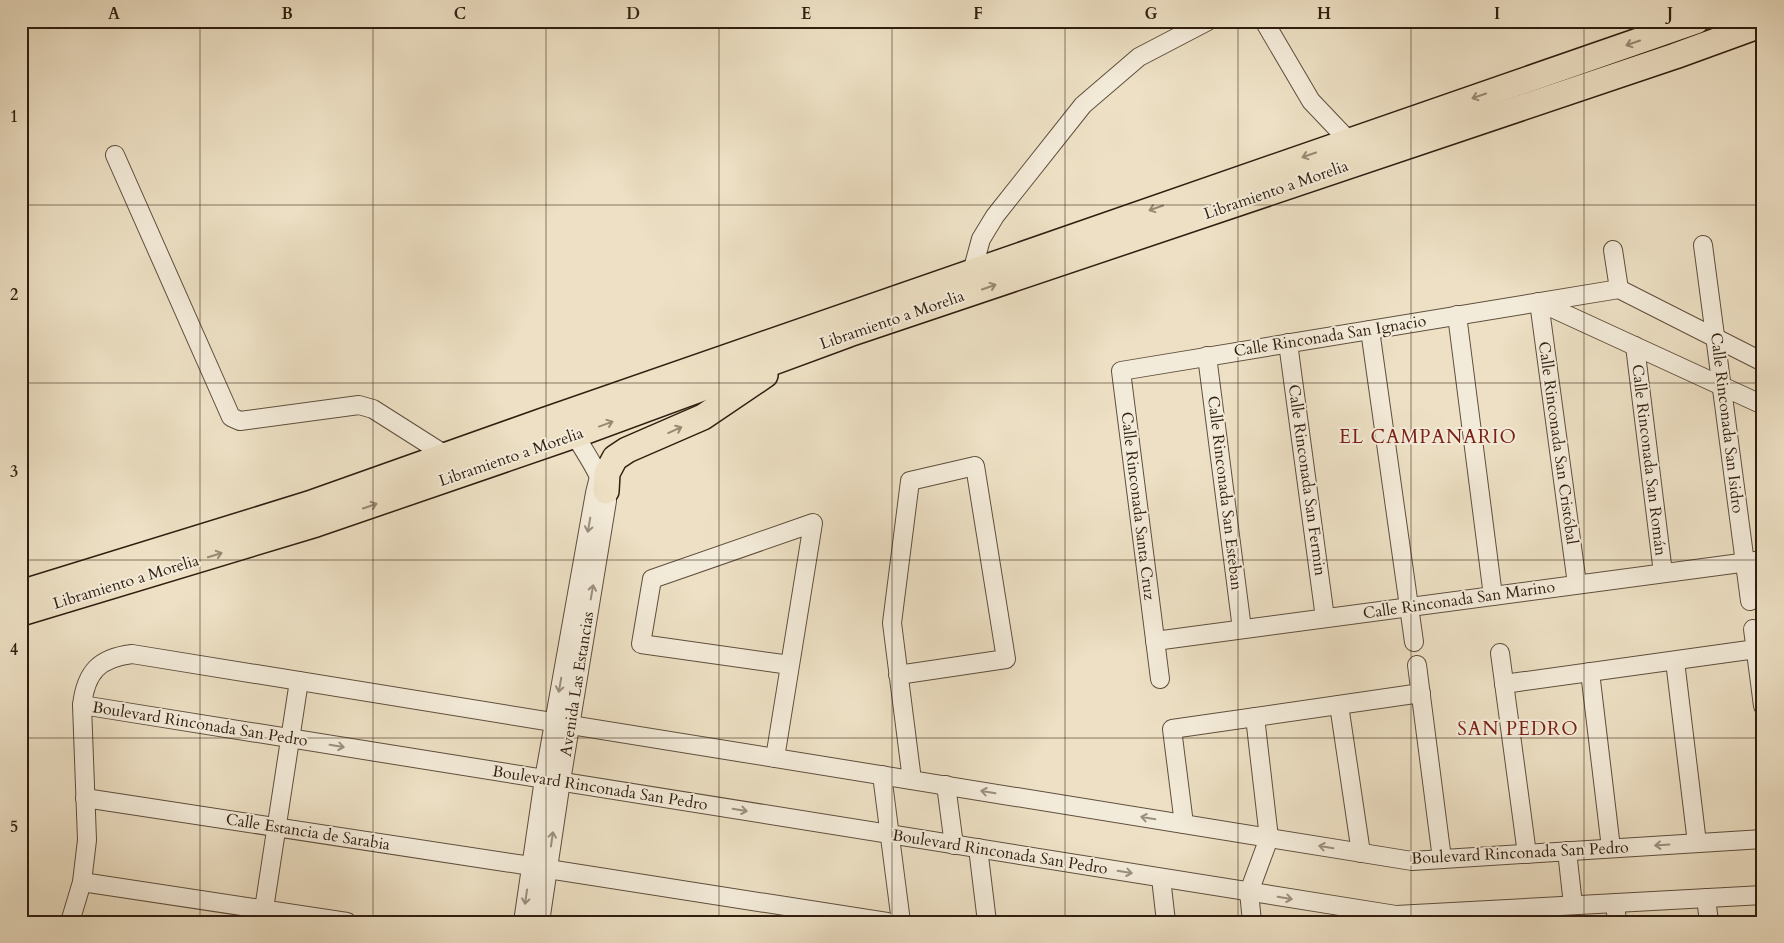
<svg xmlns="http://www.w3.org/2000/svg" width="1784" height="943" font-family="Cardo,serif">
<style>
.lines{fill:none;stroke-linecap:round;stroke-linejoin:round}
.minor-casing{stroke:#5f4e3d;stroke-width:20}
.highway-casing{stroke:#301e10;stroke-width:28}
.minor{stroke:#f3ebd9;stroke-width:18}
.highway{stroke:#ede0c4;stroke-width:25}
.oneway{stroke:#988973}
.oneway2{stroke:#9b8f7f}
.grid{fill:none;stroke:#301e10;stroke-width:1;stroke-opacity:0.55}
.labels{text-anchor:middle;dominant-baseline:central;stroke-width:4;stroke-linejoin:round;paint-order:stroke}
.street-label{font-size:16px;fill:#301e10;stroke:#f3ebd9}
.quarter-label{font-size:19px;letter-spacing:1px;fill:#7a1f14;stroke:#f3ebd9}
.neatline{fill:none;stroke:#301e10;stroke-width:2}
.grid-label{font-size:16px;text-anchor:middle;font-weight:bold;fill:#301e10}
</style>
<rect width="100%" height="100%" fill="#ede0c4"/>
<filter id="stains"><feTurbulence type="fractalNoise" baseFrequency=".004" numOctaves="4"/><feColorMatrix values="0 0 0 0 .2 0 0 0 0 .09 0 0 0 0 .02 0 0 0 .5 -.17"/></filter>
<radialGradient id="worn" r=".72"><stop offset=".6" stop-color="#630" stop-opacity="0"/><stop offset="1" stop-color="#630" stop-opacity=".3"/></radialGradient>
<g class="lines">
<!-- minor casing -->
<g class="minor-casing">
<g id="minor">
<polyline points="1264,21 1311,101 1349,141"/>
<polyline points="115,155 231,417 240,421 359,405 373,409 447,456"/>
<polyline points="1703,245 1750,601"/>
<polyline points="1613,250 1619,289"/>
<polyline points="972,272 981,239 995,216 1083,105 1139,57 1208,21"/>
<polyline points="1539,302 1577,584"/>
<polyline points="1539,302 1763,405"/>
<polyline points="1457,315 1493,596"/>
<polyline points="1370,330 1414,642"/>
<polyline points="1288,343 1325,618"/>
<polyline points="1635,346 1663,573"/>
<polyline points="1207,356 1242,629"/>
<polyline points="1753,629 1763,706"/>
<polyline points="1155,641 1763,560"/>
<polyline points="1500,653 1527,854"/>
<polyline points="1675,661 1697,843"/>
<polyline points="1417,665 1442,859"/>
<polyline points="1590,672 1611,848"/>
<polyline points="898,675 1006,659 975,466 910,481 892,623 912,780"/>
<polyline points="1160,679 1121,371 1619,289 1763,362"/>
<polyline points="1504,684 1756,649"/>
<polyline points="82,705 1396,915 1763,895"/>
<polyline points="1339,705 1361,853"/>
<polyline points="775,758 813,523 652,579 641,644 790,665"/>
<polyline points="882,775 901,922"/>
<polyline points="946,785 954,845"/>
<polyline points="85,798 531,866"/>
<polyline points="1184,824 1172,729 1421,693"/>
<polyline points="978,848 987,922"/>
<polyline points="1567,851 1573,905"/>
<polyline points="548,869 887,922"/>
<polyline points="1161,878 1166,922"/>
<polyline points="82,882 347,922"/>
<polyline points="1706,898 1709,922"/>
<polyline points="1615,903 1617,922"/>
<path d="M 70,922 L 82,882 L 87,840 L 82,705 C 86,672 99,658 132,654 L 1412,861 L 1763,839"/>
<polyline points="262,922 299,681"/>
<polyline points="523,922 544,779 595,493 599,477"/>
<path d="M 540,922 L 561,781 L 607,501 C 603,477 587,456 575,435"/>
<polyline points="1252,922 1249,892 1269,838 1255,717"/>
</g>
</g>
<!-- highway casing -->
<g class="highway-casing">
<g id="highway">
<polyline points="606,491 607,473 615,458 627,450 703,417 765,375"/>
<polyline points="21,593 309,504 543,421 1696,21"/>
<polyline points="21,613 316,524 575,435 849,334 1675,56 1763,24"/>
</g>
</g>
<!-- minor -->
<use href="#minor" class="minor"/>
<!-- highway -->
<use href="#highway" class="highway"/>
</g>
<!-- one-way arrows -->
<defs><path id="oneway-shaft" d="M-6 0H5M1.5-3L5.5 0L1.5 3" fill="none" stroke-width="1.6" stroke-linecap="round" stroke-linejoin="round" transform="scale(1.25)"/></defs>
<g class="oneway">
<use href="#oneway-shaft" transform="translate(1633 43) rotate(161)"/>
<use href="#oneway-shaft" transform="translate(1479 96) rotate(161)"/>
<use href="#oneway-shaft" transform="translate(1309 155) rotate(161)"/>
<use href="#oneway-shaft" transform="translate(1156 208) rotate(161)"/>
<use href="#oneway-shaft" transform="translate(989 287) rotate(-19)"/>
<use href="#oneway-shaft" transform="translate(606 424) rotate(-20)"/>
<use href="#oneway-shaft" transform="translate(675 430) rotate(-24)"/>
<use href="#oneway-shaft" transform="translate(370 506) rotate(-19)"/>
<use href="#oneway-shaft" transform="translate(215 555) rotate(-17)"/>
</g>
<g class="oneway2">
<use href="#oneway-shaft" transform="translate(589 525) rotate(100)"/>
<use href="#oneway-shaft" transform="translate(592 592) rotate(-80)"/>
<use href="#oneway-shaft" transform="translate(560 685) rotate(100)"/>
<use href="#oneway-shaft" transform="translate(337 746) rotate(9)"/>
<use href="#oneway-shaft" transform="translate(988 792) rotate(-171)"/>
<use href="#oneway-shaft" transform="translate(740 810) rotate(9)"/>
<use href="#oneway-shaft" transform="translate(1148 818) rotate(-171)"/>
<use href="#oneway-shaft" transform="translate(552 839) rotate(-82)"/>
<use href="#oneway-shaft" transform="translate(1662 845) rotate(176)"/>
<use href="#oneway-shaft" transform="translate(1326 847) rotate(-171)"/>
<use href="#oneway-shaft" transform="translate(1125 872) rotate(9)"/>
<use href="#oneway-shaft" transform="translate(526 897) rotate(98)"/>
<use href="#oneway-shaft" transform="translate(1285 898) rotate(9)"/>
</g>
<!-- grid -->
<path class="grid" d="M 200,21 L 200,922M 373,21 L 373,922M 546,21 L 546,922M 719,21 L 719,922M 892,21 L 892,922M 1065,21 L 1065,922M 1238,21 L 1238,922M 1411,21 L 1411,922M 1584,21 L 1584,922M 21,205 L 1763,205M 21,383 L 1763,383M 21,560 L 1763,560M 21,738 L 1763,738"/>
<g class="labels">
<!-- street labels -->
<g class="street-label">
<text transform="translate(1276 190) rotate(-19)">Libramiento a Morelia</text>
<text transform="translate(892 320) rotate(-19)">Libramiento a Morelia</text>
<text transform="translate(1330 336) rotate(-9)">Calle Rinconada San Ignacio</text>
<text transform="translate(1727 423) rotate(83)">Calle Rinconada San Isidro</text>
<text transform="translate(1558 443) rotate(82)">Calle Rinconada San Cristóbal</text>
<text transform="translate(511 457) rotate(-19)">Libramiento a Morelia</text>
<text transform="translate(1649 460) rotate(83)">Calle Rinconada San Román</text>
<text transform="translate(1307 480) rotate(82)">Calle Rinconada San Fermin</text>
<text transform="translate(1225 493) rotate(83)">Calle Rinconada San Esteban</text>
<text transform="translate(1138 506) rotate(83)">Calle Rinconada Santa Cruz</text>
<text transform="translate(126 582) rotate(-17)">Libramiento a Morelia</text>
<text transform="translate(1459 600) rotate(-8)">Calle Rinconada San Marino</text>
<text transform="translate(577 684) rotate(-81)">Avenida Las Estancias</text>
<text transform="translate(200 724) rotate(9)">Boulevard Rinconada San Pedro</text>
<text transform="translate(600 788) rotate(9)">Boulevard Rinconada San Pedro</text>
<text transform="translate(308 832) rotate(9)">Calle Estancia de Sarabia</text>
<text transform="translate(1000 852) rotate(9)">Boulevard Rinconada San Pedro</text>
<text transform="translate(1520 853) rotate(-3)">Boulevard Rinconada San Pedro</text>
</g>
<!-- quarter labels -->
<g class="quarter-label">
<text x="1428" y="437">EL CAMPANARIO</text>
<text x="1518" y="729">SAN PEDRO</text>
</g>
</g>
<!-- margin -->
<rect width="1784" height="943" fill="none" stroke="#ede0c4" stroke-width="55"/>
<rect x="28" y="28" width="1728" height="888" class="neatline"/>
<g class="grid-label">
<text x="114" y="19">A</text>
<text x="287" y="19">B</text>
<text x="460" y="19">C</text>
<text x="633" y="19">D</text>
<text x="806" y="19">E</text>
<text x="978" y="19">F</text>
<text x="1151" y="19">G</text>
<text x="1324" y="19">H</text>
<text x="1497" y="19">I</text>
<text x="1670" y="19">J</text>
<text x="14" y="122">1</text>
<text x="14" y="300">2</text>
<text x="14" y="477">3</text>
<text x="14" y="655">4</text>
<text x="14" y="832">5</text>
</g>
<rect width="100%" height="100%" filter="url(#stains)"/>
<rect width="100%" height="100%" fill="url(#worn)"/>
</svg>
